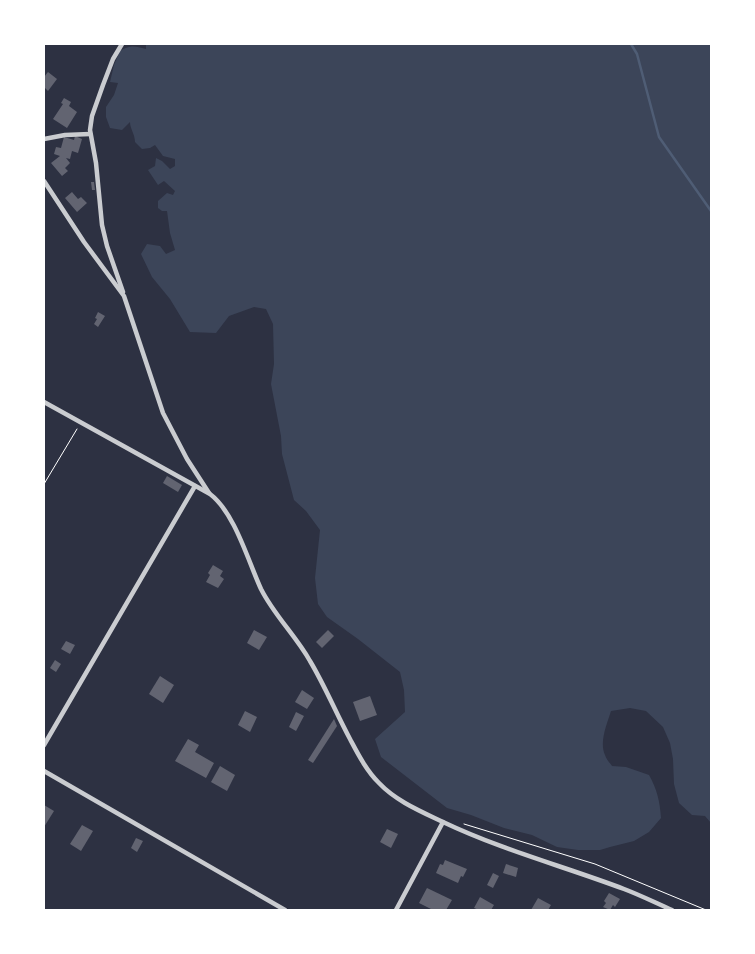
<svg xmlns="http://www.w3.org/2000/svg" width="755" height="954" font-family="'Nunito Sans',sans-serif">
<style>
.green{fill:#3c4559}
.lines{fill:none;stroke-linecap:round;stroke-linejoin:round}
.stream{stroke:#4f5d75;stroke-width:2.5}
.building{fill:#626471}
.path{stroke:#fff;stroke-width:1}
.minor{stroke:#caccd0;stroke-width:4.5}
</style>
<rect width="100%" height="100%" fill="#2d3142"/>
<!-- green -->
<path class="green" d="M 146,44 L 711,44 L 711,823 L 705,816 L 692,815 L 679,803 L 674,784 L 673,759 L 670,743 L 663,727 L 646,711 L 630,708 L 611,711 C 607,724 599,742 605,755 C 606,759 610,763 612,766 L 626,767 L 649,775 C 657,789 660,802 661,818 L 649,832 L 634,841 L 610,847 L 600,850 L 578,850 L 557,847 L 532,835 L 504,828 L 471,815 L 447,808 L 381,757 L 375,739 L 405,712 L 404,690 L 400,672 L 358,639 L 327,617 L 318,604 L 315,578 L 320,530 L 306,511 L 294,500 L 282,454 L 281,436 L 271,384 L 274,364 L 273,324 L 266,309 L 254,307 L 229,316 L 216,333 L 190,332 L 170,299 L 152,277 L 141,254 L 147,244 L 160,246 L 166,254 L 175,250 L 170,233 L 167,211 L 162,211 L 158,208 L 158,201 L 167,193 L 173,195 L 175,191 L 164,181 L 158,185 L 148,170 L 155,166 L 156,158 L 162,161 L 170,169 L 175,166 L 175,159 L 163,156 L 155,145 L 150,148 L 142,149 L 135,142 C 135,134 130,129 130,122 L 122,130 L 110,128 L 106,117 L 106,107 L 114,95 L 118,83 L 110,82 L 114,65 L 120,51 C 131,45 134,46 146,49 Z"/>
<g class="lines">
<!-- stream -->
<polyline class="stream" points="631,44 637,54 659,137 711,211"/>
</g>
<!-- building -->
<g class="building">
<polygon points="48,72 57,79 48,91 44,87 44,77"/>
<polygon points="64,98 71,102 69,106 77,112 67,128 53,119 63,104 61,103"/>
<polygon points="75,136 82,139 78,153 72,151 70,159 66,158 70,163 65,168 68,171 62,176 51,163 60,156 54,154 56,147 61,148 64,137 74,140"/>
<polygon points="91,182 94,182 95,190 92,190"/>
<polygon points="72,192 78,199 81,197 87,203 77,212 65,198"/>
<polygon points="98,312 105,316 98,327 94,324 97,319 95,318"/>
<polygon points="167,476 182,485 178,492 163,483"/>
<polygon points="213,565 223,571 220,576 224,579 218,588 206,582 210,575 208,573"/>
<polygon points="254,630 267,637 259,650 247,643"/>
<polygon points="328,630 334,636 322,648 316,642"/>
<polygon points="66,641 75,645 70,654 61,649"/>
<polygon points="55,660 61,664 56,672 50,668"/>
<polygon points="160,676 174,685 163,703 149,694"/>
<polygon points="302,690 314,698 307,709 295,702"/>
<polygon points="370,696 377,715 360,721 353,702"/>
<polygon points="245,711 257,717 250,732 238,725"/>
<polygon points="296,712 304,716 296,731 289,727"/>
<polygon points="334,719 337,726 313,763 308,760"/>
<polygon points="188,739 199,745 195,752 214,763 206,778 175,761"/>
<polygon points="220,766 235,775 227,791 211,782"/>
<polygon points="44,805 54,811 44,827"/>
<polygon points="82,825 93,831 81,851 70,844"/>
<polygon points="387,829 398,834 391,848 380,842"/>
<polygon points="136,838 143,841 137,852 131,848"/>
<polygon points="445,860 467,869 463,877 461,876 458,883 436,873 440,864 443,865"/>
<polygon points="506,864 518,868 516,877 503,873"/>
<polygon points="493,873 499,876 493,888 487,885"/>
<polygon points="427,888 452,900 446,910 433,910 419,903"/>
<polygon points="609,893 620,899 615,907 613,905 610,910 603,907 606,903 604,901"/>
<polygon points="480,897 494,905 491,910 479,910 474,908"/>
<polygon points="538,898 551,905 548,910 531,910"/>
</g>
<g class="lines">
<!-- path -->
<g class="path">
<polyline points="44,484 77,429"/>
<polyline points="464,824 595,864 706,910"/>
</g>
<!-- minor -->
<g class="minor">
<polyline points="122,44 113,59 103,85 92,116 90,130 96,163 102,225 107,246 123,292"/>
<polyline points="44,139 65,135 90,134"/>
<polyline points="44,181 84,242 124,296 163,413 187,459 209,493"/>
<path d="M 44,402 L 210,494 C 235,513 248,561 261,589 C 274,615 296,636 310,661 C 325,686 336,713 350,739 C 358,754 366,770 379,783 C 396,801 420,811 443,822 C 502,850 563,866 624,889 C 640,895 656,903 672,910"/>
<polyline points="44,745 195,486"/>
<polyline points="44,771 285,910"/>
<polyline points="396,910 443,822"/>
</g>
</g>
<!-- border -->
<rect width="755" height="954" fill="none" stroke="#ffffff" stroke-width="90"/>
</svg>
